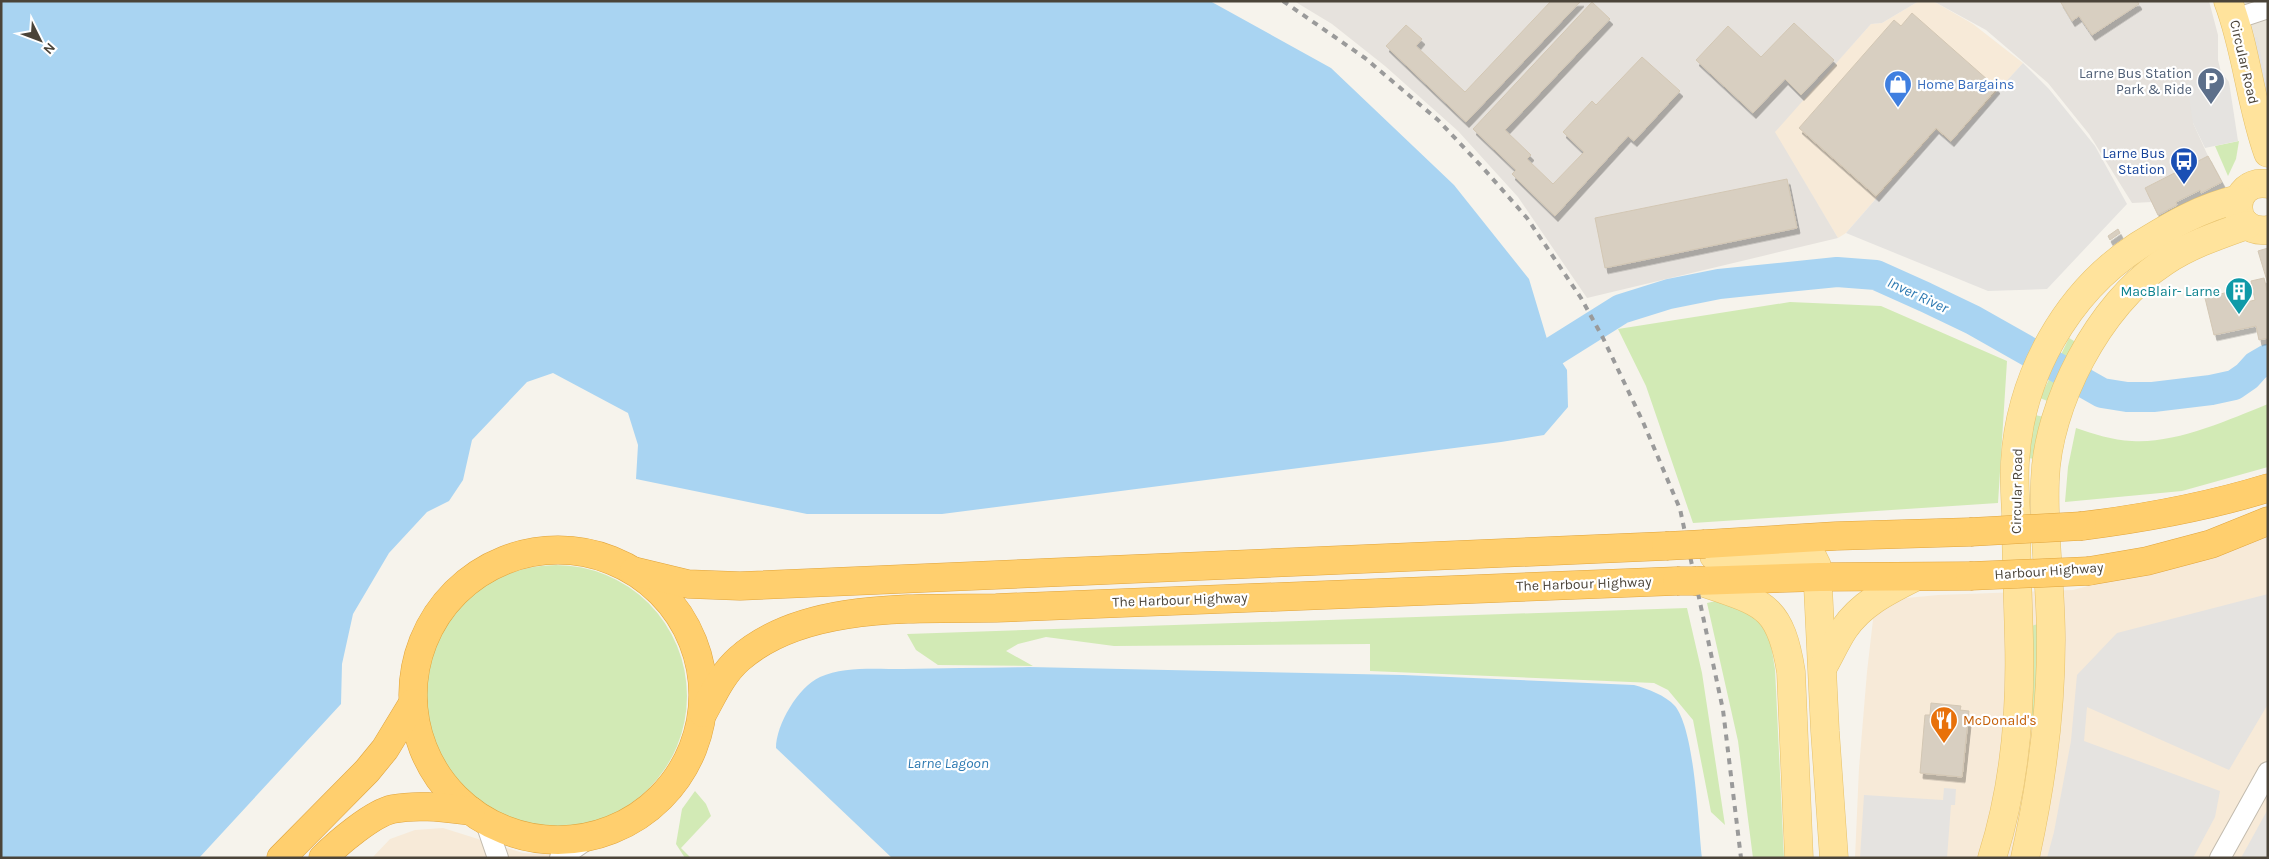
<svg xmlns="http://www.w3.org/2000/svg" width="2269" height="859" font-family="Karla,sans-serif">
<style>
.residential{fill:#eae5da}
.commercial{fill:#f7ead8}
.industrial{fill:#e6e2dd}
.green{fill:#d2eab5}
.parking{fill:#e5e3e0}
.water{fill:#a9d4f2}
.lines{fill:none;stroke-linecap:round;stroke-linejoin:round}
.river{stroke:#a9d4f2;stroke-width:30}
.building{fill:#d8cfc1;stroke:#d3c7b4;filter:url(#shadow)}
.street-casing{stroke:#c2bbae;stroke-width:22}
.primary-casing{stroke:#e6c16a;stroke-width:29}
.highway-casing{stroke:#e0a43c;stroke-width:29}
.street{stroke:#fff;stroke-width:20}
.primary{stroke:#ffe39c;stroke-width:28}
.highway{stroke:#ffcf6e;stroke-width:28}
.rail{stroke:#9a9a9a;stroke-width:4;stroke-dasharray:6 6;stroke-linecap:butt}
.highway-bridge-casing{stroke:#e0a43c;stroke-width:29;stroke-linecap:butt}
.highway-bridge{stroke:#ffcf6e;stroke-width:28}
.labels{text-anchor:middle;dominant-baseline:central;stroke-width:4.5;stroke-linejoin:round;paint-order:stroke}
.street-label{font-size:14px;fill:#4b4439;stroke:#fff}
.service-label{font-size:14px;fill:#4e5e75;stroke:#fff;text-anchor:end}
.shop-label{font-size:14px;fill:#366cbe;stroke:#fff;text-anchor:start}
.transit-label{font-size:14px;fill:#164399;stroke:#fff;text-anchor:end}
.culture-label{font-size:14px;fill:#0d838f;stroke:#fff;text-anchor:end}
.food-label{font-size:14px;fill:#c56008;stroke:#fff;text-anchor:start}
.water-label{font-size:15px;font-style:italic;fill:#2e7ab2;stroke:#fff}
</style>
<defs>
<filter id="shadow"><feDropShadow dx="3" dy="5.5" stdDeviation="0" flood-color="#0004"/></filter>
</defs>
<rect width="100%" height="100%" fill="#f6f3ec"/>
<!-- residential -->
<polygon class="residential" points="2223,1 2268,1 2268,117"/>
<!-- commercial -->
<g class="commercial">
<polygon points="1919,1 1933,1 1973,24 2023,63 1951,143 1936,130 1846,233 1838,238 1774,132 1871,24 1882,23"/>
<polygon points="2268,537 2268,858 1855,858 1859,768 1867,672 1874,611 1896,599 1938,595 2073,590"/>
<polygon points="443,828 523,853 618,858 372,858 390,839 415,830"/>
</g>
<!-- industrial -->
<g class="industrial">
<polygon points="1294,1 1919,1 1882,23 1871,24 1775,132 1838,238 1587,298 1518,197 1458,131 1385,66 1332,24"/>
<polygon points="1933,1 2209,1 2218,35 2218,60 2221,72 2195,81 2193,123 2208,156 2146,188 2152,202 2132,203 2089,134 2048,83 1986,30"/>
</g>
<!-- green -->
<g class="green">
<polygon points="2239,141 2236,159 2228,176 2215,146"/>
<polygon points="1790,302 1881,306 2007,361 1998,503 1693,523 1646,386 1618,329"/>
<polygon points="2069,338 2079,344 2050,402 2040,398"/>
<path d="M 2268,404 L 2268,467 L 2182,491 L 2065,502 L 2068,467 L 2076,428 C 2094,434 2112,440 2132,441 C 2175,444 2228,420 2268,404 Z"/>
<polygon points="2035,415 2044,417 2036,459 2027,458"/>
<circle cx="556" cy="696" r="131"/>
<path d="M 1716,601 C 1727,605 1740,607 1750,612 C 1769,622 1772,650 1775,669 L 1784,858 L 1753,858 L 1738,741 L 1707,603 Z"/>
<polygon points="1687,608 1702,673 1725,825 1711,812 1693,720 1668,690 1654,683 1370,671 1370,644 1114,646 1046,637 1018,644 1006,651 1033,666 938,665 916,650 907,634"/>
<polygon points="2038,624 2037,718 2029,718 2031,626"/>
<polygon points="695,791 706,804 711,816 681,848 691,858 685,858 676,844 682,809"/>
</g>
<!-- parking -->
<g class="parking">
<polygon points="2257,37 2268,87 2268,119 2249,41"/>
<polygon points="2023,63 2049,89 2095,146 2127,204 2047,289 1988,291 1846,233 1936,130 1951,142"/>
<polygon points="2221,72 2229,82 2238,141 2205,148 2193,123 2187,86 2188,82"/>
<polygon points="2268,594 2268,704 2229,770 2087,707 2084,741 2220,791 2215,817 2193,858 2047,858 2054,832 2071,741 2077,675 2117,633"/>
<polygon points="1944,788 1956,789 1955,805 1951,805 1947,858 1860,858 1864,795 1943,800"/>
<polygon points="2268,809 2268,858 2241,858"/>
</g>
<!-- water -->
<g class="water">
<polygon points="1,1 1210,1 1331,68 1454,185 1529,279 1547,339 1567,370 1568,407 1544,435 1501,442 942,514 807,514 636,479 638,445 628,413 553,373 527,382 472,440 463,480 449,501 427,512 389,553 353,614 342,664 341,704 199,858 1,858"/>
<path d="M 1029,667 L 1403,675 L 1634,685 C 1648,689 1665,695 1675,706 C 1695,731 1698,823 1702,858 L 892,858 L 776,748 C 776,725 798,687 820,677 C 844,666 877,669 903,669 C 945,668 987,668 1029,667 Z"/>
</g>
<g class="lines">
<!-- river -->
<polyline class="river" points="1554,351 1621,309 1669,294 1719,284 1837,272 1876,275 1925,297 1973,320 2102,393 2127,397 2153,397 2211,390 2234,385 2247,376 2256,366 2268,359"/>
</g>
<!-- building -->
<g class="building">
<polygon points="1551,1 1581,1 1466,122 1386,46 1406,25 1422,39 1416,46 1465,92"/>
<polygon points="2060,1 2137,1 2139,4 2092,35 2079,16 2072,21"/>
<polygon points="1592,2 1610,19 1505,130 1531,155 1527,159 1553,184 1584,152 1563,132 1592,101 1596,105 1642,57 1680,91 1634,141 1628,136 1555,216 1512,174 1516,170 1473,129"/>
<polygon points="1912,13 1997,88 1951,141 1936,128 1876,196 1799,128 1894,20 1901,26"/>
<polygon points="1794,23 1834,60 1801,95 1785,79 1753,113 1696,60 1728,26 1761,57"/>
<polygon points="2208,156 2222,182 2201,193 2200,190 2176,202 2177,205 2158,215 2145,188"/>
<polygon points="1787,179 1797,228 1605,268 1595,218"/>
<polygon points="2118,229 2120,233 2110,240 2108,236"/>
<polygon points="2268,248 2268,284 2258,251"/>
<polygon points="2264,278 2268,294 2268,338 2259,340 2256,326 2214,335 2205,298 2236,290 2239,304 2255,300 2251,281"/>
<polygon points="1931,703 1961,706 1960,710 1969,711 1962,777 1920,773 1925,715 1930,715"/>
</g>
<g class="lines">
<!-- street casing -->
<g class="street-casing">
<g id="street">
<polyline points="2235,19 2268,8"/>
<polyline points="486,823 498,858"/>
<polyline points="560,858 589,838"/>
<polyline points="2220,858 2268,772"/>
</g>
</g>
<!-- primary casing -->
<g class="primary-casing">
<g id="primary">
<path d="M 2228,1 C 2247,51 2250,103 2268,153"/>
<path d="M 2268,184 C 2229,178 2228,235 2268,230"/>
<polyline points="1714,556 1803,554 1813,558 1817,566 1825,731 1834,858"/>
<path d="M 1699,581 C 1760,603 1780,601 1791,672 L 1799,858"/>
<path d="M 1823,667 C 1830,655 1836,641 1844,629 C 1861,604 1887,591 1913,578"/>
<path d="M 1992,858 C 2014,789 2021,712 2019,640 C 2018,598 2016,555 2016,513 C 2015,496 2014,479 2015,462 C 2020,376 2066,293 2138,246 C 2170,226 2202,207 2239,199"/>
<path d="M 2025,858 C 2041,786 2051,714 2051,640 C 2051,587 2043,534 2045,481 C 2047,405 2099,304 2164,262 C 2189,245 2219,235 2247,225"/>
</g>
</g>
<!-- highway casing -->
<g class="highway-casing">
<g id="highway">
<path d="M 2082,526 C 2146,518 2206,507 2268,488"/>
<polyline points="1705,544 1836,536 1970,532"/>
<circle cx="558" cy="695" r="145"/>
<polyline points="634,571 688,584 740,586 1666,546"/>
<polyline points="2089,571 2147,561 2211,544 2268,521"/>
<polyline points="1696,581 1819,577 1970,576"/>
<path d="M 703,713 C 713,695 722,674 739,659 C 803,602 915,609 996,608 L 1677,581"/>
<polyline points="281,858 367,771 385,749 413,703"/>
<path d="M 323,858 C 338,843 373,813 393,809 C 419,804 445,808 471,811"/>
</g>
</g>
<!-- street -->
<use href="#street" class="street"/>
<!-- primary -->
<use href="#primary" class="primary"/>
<!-- highway -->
<use href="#highway" class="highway"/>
<!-- rail -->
<polyline class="rail" points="1283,1 1365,58 1438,120 1484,169 1527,218 1581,298 1603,338 1643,422 1680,509 1723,710 1741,858"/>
<!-- highway-bridge casing -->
<g class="highway-bridge-casing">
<g id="highway-bridge">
<polyline points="1970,532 2082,526"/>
<polyline points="1666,546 1705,544"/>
<polyline points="1970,576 2089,571"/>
<polyline points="1677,581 1696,581"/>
</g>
</g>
<!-- highway-bridge -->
<use href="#highway-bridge" class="highway-bridge"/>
</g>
<!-- icons -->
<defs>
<g id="parking-pin" transform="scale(1.4375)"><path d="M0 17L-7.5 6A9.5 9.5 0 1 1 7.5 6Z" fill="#5c6f8a" stroke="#fff"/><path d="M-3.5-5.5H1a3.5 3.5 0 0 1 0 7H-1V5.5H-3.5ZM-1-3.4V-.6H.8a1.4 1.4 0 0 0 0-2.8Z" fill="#fff"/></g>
<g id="shop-pin" transform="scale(1.4375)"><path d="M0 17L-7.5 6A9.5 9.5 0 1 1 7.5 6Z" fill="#3f7fe0" stroke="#fff"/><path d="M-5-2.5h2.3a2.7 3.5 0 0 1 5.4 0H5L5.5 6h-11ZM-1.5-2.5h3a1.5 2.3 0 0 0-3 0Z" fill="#fff"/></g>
<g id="bus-pin" transform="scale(1.4375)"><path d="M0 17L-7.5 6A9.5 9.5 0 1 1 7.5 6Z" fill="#1a4fb4" stroke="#fff"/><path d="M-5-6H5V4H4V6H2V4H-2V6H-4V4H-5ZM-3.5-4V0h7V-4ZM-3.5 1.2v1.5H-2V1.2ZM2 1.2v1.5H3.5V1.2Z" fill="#fff"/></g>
<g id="building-pin" transform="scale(1.4375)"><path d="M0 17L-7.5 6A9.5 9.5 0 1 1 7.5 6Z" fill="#0f9aa8" stroke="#fff"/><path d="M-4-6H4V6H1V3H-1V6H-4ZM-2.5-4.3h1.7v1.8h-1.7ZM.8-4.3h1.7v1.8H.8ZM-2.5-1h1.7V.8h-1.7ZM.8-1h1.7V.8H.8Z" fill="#fff"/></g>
<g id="restaurant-pin" transform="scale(1.4375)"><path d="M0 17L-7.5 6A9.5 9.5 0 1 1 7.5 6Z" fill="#e8710a" stroke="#fff"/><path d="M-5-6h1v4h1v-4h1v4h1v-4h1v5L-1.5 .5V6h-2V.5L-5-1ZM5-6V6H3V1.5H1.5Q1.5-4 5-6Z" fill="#fff"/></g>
</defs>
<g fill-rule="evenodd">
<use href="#parking-pin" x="2211" y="81"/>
<use href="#shop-pin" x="1898" y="84"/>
<use href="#bus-pin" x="2184" y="161"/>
<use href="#building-pin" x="2239" y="291"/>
<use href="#restaurant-pin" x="1944" y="720"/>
</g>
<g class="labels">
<!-- street labels -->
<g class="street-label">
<text transform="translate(2244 62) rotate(77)">Circular Road</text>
<text transform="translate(2017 491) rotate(-89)">Circular Road</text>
<text transform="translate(2049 571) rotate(-4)">Harbour Highway</text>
<text transform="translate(1584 584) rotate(-2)">The Harbour Highway</text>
<text transform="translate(1180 600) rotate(-2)">The Harbour Highway</text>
</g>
<!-- service labels -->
<g class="service-label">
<text x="2192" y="73">Larne Bus Station<tspan x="2192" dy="16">Park &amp; Ride</tspan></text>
</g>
<!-- shop labels -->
<g class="shop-label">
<text x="1917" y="84">Home Bargains</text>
</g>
<!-- transit labels -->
<g class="transit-label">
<text x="2165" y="153">Larne Bus<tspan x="2165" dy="16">Station</tspan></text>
</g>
<!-- culture labels -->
<g class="culture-label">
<text x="2220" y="291">MacBlair- Larne</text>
</g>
<!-- food labels -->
<g class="food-label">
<text x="1963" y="720">McDonald's</text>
</g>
<!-- water labels -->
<g class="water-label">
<text transform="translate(1918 295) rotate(25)">Inver River</text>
<text x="948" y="763">Larne Lagoon</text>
</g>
</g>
<!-- border -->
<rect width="2269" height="859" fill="none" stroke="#4b4439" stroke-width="5"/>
<!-- north arrow -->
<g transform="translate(40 40) rotate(132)" stroke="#ffffff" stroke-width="4" paint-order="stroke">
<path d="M0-4L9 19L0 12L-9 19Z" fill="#4b4439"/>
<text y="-8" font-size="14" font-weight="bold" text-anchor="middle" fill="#4b4439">N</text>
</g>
</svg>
